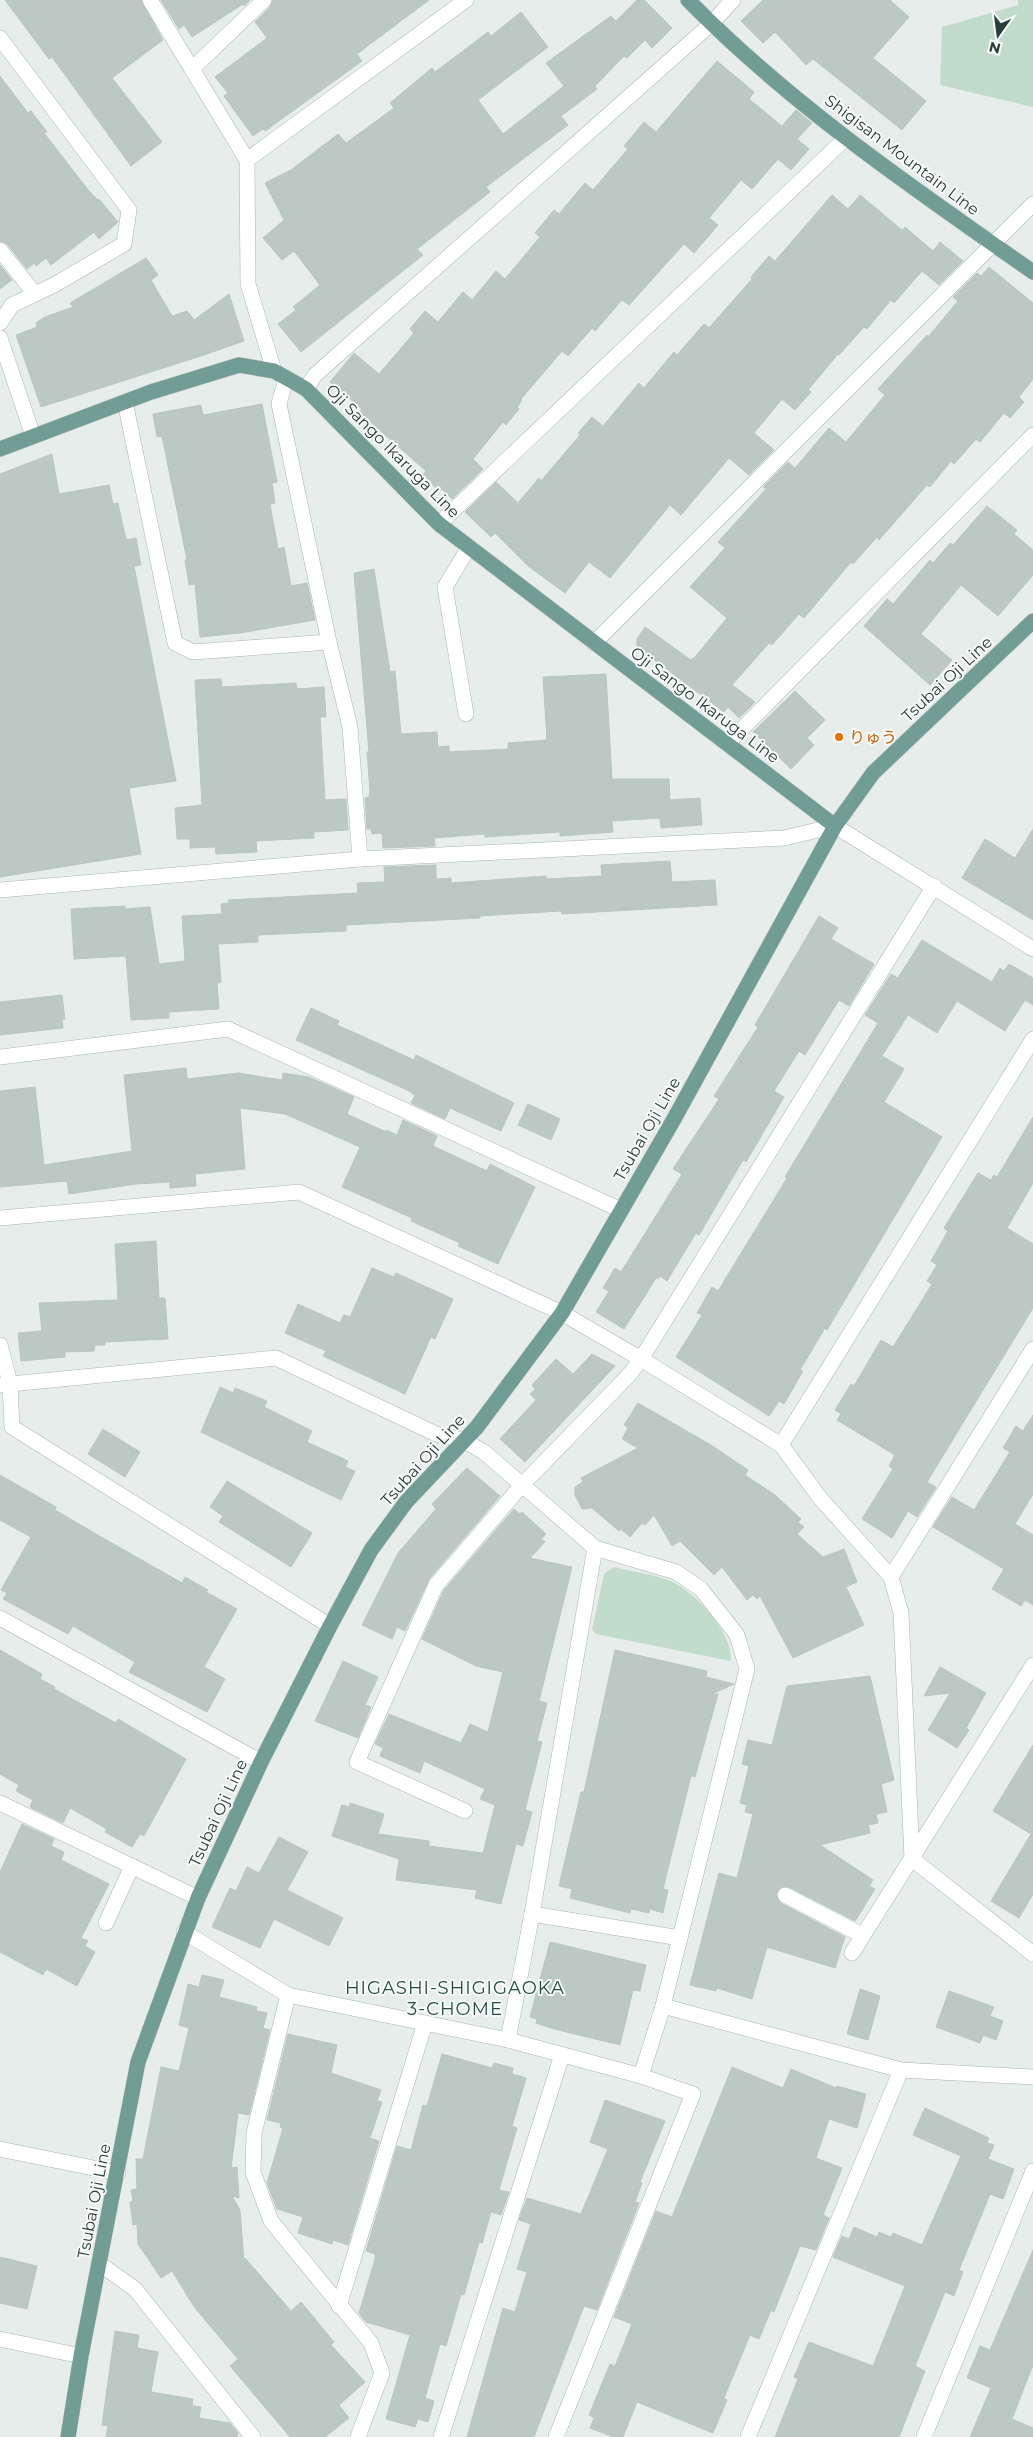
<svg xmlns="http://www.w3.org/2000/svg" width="1033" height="2437" font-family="Montserrat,'Noto Sans JP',sans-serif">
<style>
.green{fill:#c2dccb}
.building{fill:#bcc8c4;stroke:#bac6c2}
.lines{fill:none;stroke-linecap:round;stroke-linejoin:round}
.minor-casing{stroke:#aab5b2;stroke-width:16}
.major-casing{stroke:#c3c9c8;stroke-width:16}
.minor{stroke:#fff;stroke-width:15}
.major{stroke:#719d95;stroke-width:15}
.food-dot{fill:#e8710a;stroke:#f7faf9;stroke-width:2}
.labels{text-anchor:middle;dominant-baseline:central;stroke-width:4;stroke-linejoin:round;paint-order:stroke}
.street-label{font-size:16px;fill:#273e39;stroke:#f7faf9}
.food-label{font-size:16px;fill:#c56008;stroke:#f7faf9;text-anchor:start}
.neighbourhood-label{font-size:18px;letter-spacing:1px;fill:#254e46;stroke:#f7faf9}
</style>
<rect width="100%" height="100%" fill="#e7edeb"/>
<!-- green -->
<g class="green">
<polygon points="1018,0 1033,0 1033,107 940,85 942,27 1018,5"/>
<path d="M 614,1567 C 632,1572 653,1574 670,1581 C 694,1590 734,1634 731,1661 L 596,1634 L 592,1630 L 604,1574 Z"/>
</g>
<!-- building -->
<g class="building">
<polygon points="5,0 141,0 163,40 112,78 162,142 131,166 52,57 49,59"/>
<polygon points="161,0 250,0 244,6 243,4 192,37 184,25 179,29"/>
<polygon points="273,0 429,0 357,54 362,61 265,131 263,129 253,136 224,96 228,93 215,77 267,38 255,22 270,7"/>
<polygon points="637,0 644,0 672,28 652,48 645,40 627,58 624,56 595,86 597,89 561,116 568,125 486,187 490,192 417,249 423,255 301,352 278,324 296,310 293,307 320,285 294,251 282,260 263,238 284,220 265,183 291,170 338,134 346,143 394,108 390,103 432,68 435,72 488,32 491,36 521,12 548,47 478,100 503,134 564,86 546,63 611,16 616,21"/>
<polygon points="763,0 890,0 909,17 873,58 926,101 902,130 813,59 806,65 775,32 763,43 741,21"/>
<polygon points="717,61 754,92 749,99 782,126 796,110 812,123 797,139 809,149 791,170 778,159 752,189 741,180 709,218 718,225 694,253 684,244 629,305 622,300 595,331 592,328 568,356 562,351 521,399 522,400 517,407 519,409 506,425 503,422 473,459 483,469 452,499 442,489 440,491 422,476 426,471 359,412 362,409 330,382 354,353 379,374 414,333 410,329 425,311 438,322 463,292 472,300 496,271 505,279 540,237 535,233 554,210 559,214 585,183 593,190 628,149 624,146 644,122 656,132"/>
<polygon points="0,76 28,113 31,111 47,132 44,133 89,191 98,200 99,199 118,222 99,239 94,232 51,265 46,258 36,266 34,263 27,269 7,244 0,241"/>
<polygon points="832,195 848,209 860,195 902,230 905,227 933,251 940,242 963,261 939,285 922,271 894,303 891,300 867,329 864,327 839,355 838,354 808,390 811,392 795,410 782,399 754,433 774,450 749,475 729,458 681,515 670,505 610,578 589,562 565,593 528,566 495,533 491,537 465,512 496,482 518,503 539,478 541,481 580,435 578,433 592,417 603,426 639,383 644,388 674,352 677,355 704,324 709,328 752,279 751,277 769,256 775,261"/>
<polygon points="146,258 158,275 151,280 172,316 187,311 194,320 229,294 244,341 201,356 41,407 16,335 37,327 36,323 45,317 73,307 70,303"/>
<polygon points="0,265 12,280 0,289"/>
<polygon points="989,267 1033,303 1033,379 1019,397 1024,402 1010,418 1004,413 980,442 976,439 954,464 951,461 930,487 927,485 879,540 877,537 853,564 851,562 804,618 799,614 772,645 769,643 732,685 755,702 739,718 728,707 724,712 637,647 637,639 645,627 691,660 695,657 727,618 690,587 725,548 718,542 766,489 763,487 788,462 795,468 829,428 846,442 885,395 878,389 927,335 928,337 958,301 953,297 977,273 981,276"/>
<polygon points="262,404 277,482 272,483 275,503 270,504 278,549 284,547 291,586 307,583 315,620 240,633 200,637 195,584 189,585 185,560 187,560 162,436 157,437 153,414 201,405 203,415"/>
<polygon points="52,454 59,494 109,485 113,504 118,503 126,540 136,538 141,565 134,566 176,781 129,788 141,854 0,877 0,474"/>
<polygon points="987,506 1017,530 1014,534 1033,550 1033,575 998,616 961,585 921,634 952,660 930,685 864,626 887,599 893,604 930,560 933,563 950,543 953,545"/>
<polygon points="374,569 390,672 395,671 401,734 437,732 438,747 449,746 449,752 508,749 508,743 547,740 543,677 606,674 612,779 669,779 670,800 700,798 702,825 661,828 660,818 612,821 613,832 560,836 560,832 485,837 485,834 434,838 435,846 383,848 382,833 372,834 371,829 367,829 365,798 369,797 370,791 367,752 369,752 354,573"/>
<polygon points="221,679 222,687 296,683 297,689 324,687 326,717 320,717 325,800 346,799 348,830 314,832 314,838 256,841 257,852 216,854 215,847 190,848 190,839 177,839 175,808 202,805 195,680"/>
<polygon points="795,691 825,720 807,738 814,745 791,769 753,732"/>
<polygon points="1033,829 1033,920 962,878 985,839 1015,858"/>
<polygon points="670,861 672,882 715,880 717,905 562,914 561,911 480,916 480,918 346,925 346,931 258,935 258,942 218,944 221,982 217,983 219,1009 169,1012 169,1018 131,1020 126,956 74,959 71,909 125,906 125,909 150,907 159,964 185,961 182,916 222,914 221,904 229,903 228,900 358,893 357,883 385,882 384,867 436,865 436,879 451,878 451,883 546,876 546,879 602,876 601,865"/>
<polygon points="819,916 838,928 831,939 874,964 849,1006 839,1000 805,1055 799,1051 774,1091 784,1097 746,1162 743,1160 699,1235 696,1233 667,1281 660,1276 658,1279 656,1278 624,1329 596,1312 609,1291 603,1288 615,1268 621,1272 682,1174 673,1169 719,1099 714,1096 758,1027 755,1025"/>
<polygon points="922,940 992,982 1000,968 1004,971 1009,964 1033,978 1033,1005 1025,1000 1005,1031 957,1001 937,1033 908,1015 882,1056 904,1069 884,1102 942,1137 827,1330 825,1328 800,1370 803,1371 784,1404 779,1401 769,1416 676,1357 702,1315 697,1313 712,1287 718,1291 787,1178 785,1177 878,1023 865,1015 891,974 898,978"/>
<polygon points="62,995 65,1019 62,1019 63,1028 0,1035 0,1002"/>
<polygon points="311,1008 339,1021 337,1025 364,1037 414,1060 416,1055 514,1103 501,1131 450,1108 445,1119 411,1103 415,1095 407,1090 296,1040"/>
<polygon points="186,1068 187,1079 238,1073 282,1080 283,1073 309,1077 354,1097 347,1114 386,1132 386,1130 397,1135 403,1120 437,1136 433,1146 487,1171 490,1164 535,1187 498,1264 458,1246 460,1243 411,1221 412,1218 342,1187 360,1147 285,1114 240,1108 245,1169 195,1174 196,1186 170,1188 170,1182 136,1184 69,1194 67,1181 0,1187 0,1091 35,1087 44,1165 132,1151 124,1075"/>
<polygon points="528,1104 560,1119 551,1140 518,1125"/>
<polygon points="1033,1117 1033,1183 1007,1228 1033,1244 1033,1308 927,1482 936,1487 917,1517 908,1511 892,1538 862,1519 893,1469 889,1466 895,1455 837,1420 841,1414 835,1410 851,1384 854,1386 881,1340 893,1347 932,1284 927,1281 937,1265 931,1261 948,1231 944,1228 978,1173 991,1180 994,1175 997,1177"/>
<polygon points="156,1241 159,1298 165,1298 168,1339 105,1342 105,1345 95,1345 94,1351 65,1352 65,1357 21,1361 18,1333 42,1331 39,1303 118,1300 115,1244"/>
<polygon points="372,1268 394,1277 396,1273 453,1299 435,1339 431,1337 405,1394 323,1356 326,1351 285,1333 298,1304 340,1323 344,1315 350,1317"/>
<polygon points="592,1354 615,1366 525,1462 500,1439 536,1400 530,1394 535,1389 532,1385 556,1359 573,1374"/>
<polygon points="220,1387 233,1393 235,1388 267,1401 264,1407 312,1431 307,1442 348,1461 345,1467 355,1471 341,1500 201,1432"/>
<polygon points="638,1403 711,1445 748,1470 745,1475 775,1495 801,1519 798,1522 804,1527 797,1534 823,1557 844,1549 857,1582 846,1587 864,1625 793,1658 760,1596 757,1599 753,1595 747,1600 722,1567 714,1575 680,1541 672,1546 654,1515 645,1525 642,1523 630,1537 621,1529 619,1531 592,1508 582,1509 575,1495 575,1487 583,1482 581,1478 638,1448 622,1439 628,1428 624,1425"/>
<polygon points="1033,1415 1033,1494 1015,1524 1033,1535 1033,1605 1025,1600 1021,1606 992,1589 1004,1569 933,1527 952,1497 974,1510 1010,1452 1003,1448 1016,1426 1023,1431"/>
<polygon points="103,1429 140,1452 125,1477 88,1454"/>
<polygon points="467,1468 500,1496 429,1579 405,1631 397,1627 392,1639 362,1625 398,1553 436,1509 432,1504"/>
<polygon points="0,1475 56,1507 55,1510 103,1538 182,1583 185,1577 208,1590 206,1592 237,1609 204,1667 225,1679 207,1712 129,1672 135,1662 73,1626 68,1634 3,1599 7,1593 1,1590 31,1537 0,1520"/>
<polygon points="227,1481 312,1533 291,1567 219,1522 223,1516 210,1507"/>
<polygon points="514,1509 520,1514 522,1512 546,1534 541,1539 545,1542 530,1558 572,1567 539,1701 547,1703 537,1741 542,1742 525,1810 532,1812 523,1846 516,1844 501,1904 475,1898 477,1890 396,1880 399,1859 332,1836 342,1805 349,1807 350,1803 384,1814 378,1834 429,1841 429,1846 483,1853 495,1805 480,1799 485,1789 424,1761 420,1773 380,1756 383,1748 375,1744 389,1714 461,1743 470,1724 488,1732 503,1672 476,1666 422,1639 444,1590"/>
<polygon points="0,1650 42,1674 40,1679 55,1687 54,1689 116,1723 118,1719 186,1759 144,1836 140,1834 132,1847 105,1832 107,1829 70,1808 63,1823 30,1807 33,1800 16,1791 19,1785 0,1774"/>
<polygon points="615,1650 707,1671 706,1677 734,1684 712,1694 718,1694 695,1777 691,1776 663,1889 668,1890 663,1913 650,1909 649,1913 631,1909 630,1913 570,1898 572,1889 559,1886 581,1792 584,1792"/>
<polygon points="343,1661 378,1677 365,1705 371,1707 358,1738 315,1721"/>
<polygon points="940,1667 986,1693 966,1728 969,1730 957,1748 928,1730 950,1693 924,1696"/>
<polygon points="870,1676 894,1780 881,1784 887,1812 876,1814 878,1823 868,1825 870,1833 820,1845 873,1880 869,1886 875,1889 855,1921 789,1887 780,1887 776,1895 781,1903 845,1937 835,1968 767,1947 752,1999 717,1988 716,1991 690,1985 719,1873 737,1878 753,1814 745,1812 747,1805 740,1803 749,1766 742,1764 748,1740 772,1745 787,1686"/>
<polygon points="1033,1745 1033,1894 1019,1918 991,1901 1031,1834 993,1811"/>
<polygon points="22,1824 54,1839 51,1846 64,1852 61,1860 109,1884 81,1938 88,1941 85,1946 95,1952 77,1986 46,1969 43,1975 0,1952 0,1872"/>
<polygon points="279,1837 308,1852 287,1890 343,1918 329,1946 274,1919 260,1948 212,1927 230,1888 236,1891 247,1867 259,1873"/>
<polygon points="550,1942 646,1965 640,1991 633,1990 620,2045 554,2029 536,2023 537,2019 530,2017"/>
<polygon points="202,1975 224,1980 219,1997 257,2007 256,2011 267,2013 263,2028 270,2030 249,2115 238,2113 231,2168 237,2167 239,2198 232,2196 240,2210 244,2262 245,2258 291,2311 301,2302 334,2342 331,2345 365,2382 339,2405 349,2418 325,2437 290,2437 230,2366 238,2359 195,2308 172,2271 161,2278 138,2244 137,2224 133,2225 130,2202 133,2201 131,2190 137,2189 136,2159 143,2159 161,2067 179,2071 189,2028 179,2025 188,1984 199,1987"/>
<polygon points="860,1989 880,1996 868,2040 847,2034"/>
<polygon points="949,1991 994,2007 990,2016 1003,2021 996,2040 983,2035 980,2043 936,2027"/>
<polygon points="288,2034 337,2045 331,2073 381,2090 377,2101 382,2102 370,2138 379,2141 348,2245 333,2240 332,2244 298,2233 303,2217 277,2209 267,2183 283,2128 280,2127 281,2123 267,2120"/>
<polygon points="442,2054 492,2068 494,2063 513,2068 512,2074 526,2078 512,2126 517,2128 499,2190 509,2192 501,2215 491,2212 482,2243 479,2242 464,2295 461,2294 446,2346 440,2344 425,2398 434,2401 428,2422 418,2419 415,2427 386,2419 410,2335 366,2322 359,2313 375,2259 375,2254 366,2251 397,2146 411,2150 423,2105 427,2106"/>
<polygon points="732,2067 783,2088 791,2069 836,2088 837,2086 866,2094 857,2128 829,2119 816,2158 842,2168 823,2215 829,2218 816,2250 800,2246 774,2312 771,2310 759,2339 750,2335 724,2398 727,2400 713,2433 637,2402 623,2437 613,2437 590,2428 594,2418 589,2415 610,2364 615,2366 632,2324 614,2317 656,2211 672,2217"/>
<polygon points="605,2100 665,2121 640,2182 642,2183 635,2202 639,2203 597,2310 584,2306 534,2437 467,2437 503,2308 515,2312 527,2272 517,2269 531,2224 519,2220 527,2198 581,2214 608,2149 590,2142"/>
<polygon points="925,2108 989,2138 987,2143 994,2145 988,2159 1014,2169 1003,2199 990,2194 959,2270 963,2272 954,2296 945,2292 915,2366 925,2371 899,2437 775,2437 798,2379 794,2377 809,2342 873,2366 905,2286 833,2257 842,2236 849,2239 854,2227 877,2237 879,2232 891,2237 893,2233 922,2245 961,2156 913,2135"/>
<polygon points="1033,2250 1033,2365 1012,2419 1033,2428 1033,2437 970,2437 991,2388 967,2378 980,2346 990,2350"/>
<polygon points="0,2257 37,2266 27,2309 0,2303"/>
<polygon points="115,2331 139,2335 137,2348 158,2352 151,2392 193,2399 192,2406 201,2407 199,2418 230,2423 238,2433 237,2437 106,2437 108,2426 102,2425"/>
</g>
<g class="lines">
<!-- minor casing -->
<g class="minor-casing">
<g id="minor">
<polyline points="150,0 247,160 248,284 274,371"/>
<polyline points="0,38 129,210 124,244 54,285 12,305 0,323"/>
<polyline points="192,69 264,0"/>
<polyline points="247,160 466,0"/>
<polyline points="0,250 35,294"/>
<polyline points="0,338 33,436"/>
<polyline points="286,378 279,404 329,642 350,727 360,859"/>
<polyline points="306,389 315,375 711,24 733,0"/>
<polyline points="125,402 175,643 193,652 329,642"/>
<polyline points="439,524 845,139"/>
<polyline points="594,643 1033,204"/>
<polyline points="466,714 445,587 469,547"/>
<polyline points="728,743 1033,435"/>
<polyline points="0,890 360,859 784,838 835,826 1033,949"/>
<polyline points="0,1057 228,1029 621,1210"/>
<polyline points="0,1218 299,1192 562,1313 641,1359 781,1445 820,1498 891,1577 901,1613 912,1859 1033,1954"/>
<polyline points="0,1345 10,1383 12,1427 330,1626"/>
<polyline points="0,1385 276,1358 436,1434 463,1440 484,1452 595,1548 676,1572 701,1589 737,1635 747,1669 663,2006 641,2076"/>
<polyline points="781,1445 1033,1039"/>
<polyline points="891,1577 1033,1349"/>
<polyline points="0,1618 261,1762"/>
<polyline points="0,1803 198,1898"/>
<polyline points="465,1811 357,1762 436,1585 522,1485 629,1375 641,1359 934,886"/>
<polyline points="785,1895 862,1935"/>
<polyline points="532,1914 680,1938"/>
<polyline points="106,1923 132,1866"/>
<polyline points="184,1932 288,1995 508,2040 641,2076 693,2094 556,2437"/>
<polyline points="852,1953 1033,1665"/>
<polyline points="288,1995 254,2133 253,2172 271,2221 371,2343 382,2373 358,2437"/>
<polyline points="663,2006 901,2070 1033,2077"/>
<polyline points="508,2040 532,1914 595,1548"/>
<polyline points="0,2149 118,2173"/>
<polyline points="100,2264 135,2289 253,2437"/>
<polyline points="339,2306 425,2023"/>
<polyline points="0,2339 81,2356"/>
<polyline points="441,2437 562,2055"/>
<polyline points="748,2437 901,2070"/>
<polyline points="924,2437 1033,2171"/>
</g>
</g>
<!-- major casing -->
<g class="major-casing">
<g id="major">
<path d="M 688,0 C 791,105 913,188 1033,272"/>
<polyline points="0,449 151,392 239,365 274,371 306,389 439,524 835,826"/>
<polyline points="68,2437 81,2356 138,2062 198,1898 261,1762 330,1626 371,1550 406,1502 477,1427 562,1313 674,1119 835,826 873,773 1033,621"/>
</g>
</g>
<!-- minor -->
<use href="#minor" class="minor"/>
<!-- major -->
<use href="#major" class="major"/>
</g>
<!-- markers -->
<circle class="food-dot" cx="839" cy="737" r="5"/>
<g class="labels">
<!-- street labels -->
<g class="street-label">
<text transform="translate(902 155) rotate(37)">Shigisan Mountain Line</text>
<text transform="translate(393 451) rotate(45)">Oji Sango Ikaruga Line</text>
<text transform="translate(947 679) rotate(-43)">Tsubai Oji Line</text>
<text transform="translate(705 705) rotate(37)">Oji Sango Ikaruga Line</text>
<text transform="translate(647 1129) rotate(-60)">Tsubai Oji Line</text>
<text transform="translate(423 1460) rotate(-48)">Tsubai Oji Line</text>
<text transform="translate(218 1813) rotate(-65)">Tsubai Oji Line</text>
<text transform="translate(94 2201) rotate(-79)">Tsubai Oji Line</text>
</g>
<!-- food labels -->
<g class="food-label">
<text x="849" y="737">りゅう</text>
</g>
<!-- neighbourhood labels -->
<g class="neighbourhood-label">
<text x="455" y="1988">HIGASHI-SHIGIGAOKA<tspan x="455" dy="21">3-CHOME</tspan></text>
</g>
</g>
<!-- north arrow -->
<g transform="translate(998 35) rotate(194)" stroke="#f7faf9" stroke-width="4" paint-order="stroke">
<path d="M0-4L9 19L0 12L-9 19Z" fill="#273e39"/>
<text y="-8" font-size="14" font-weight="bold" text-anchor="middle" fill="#273e39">N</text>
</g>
</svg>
